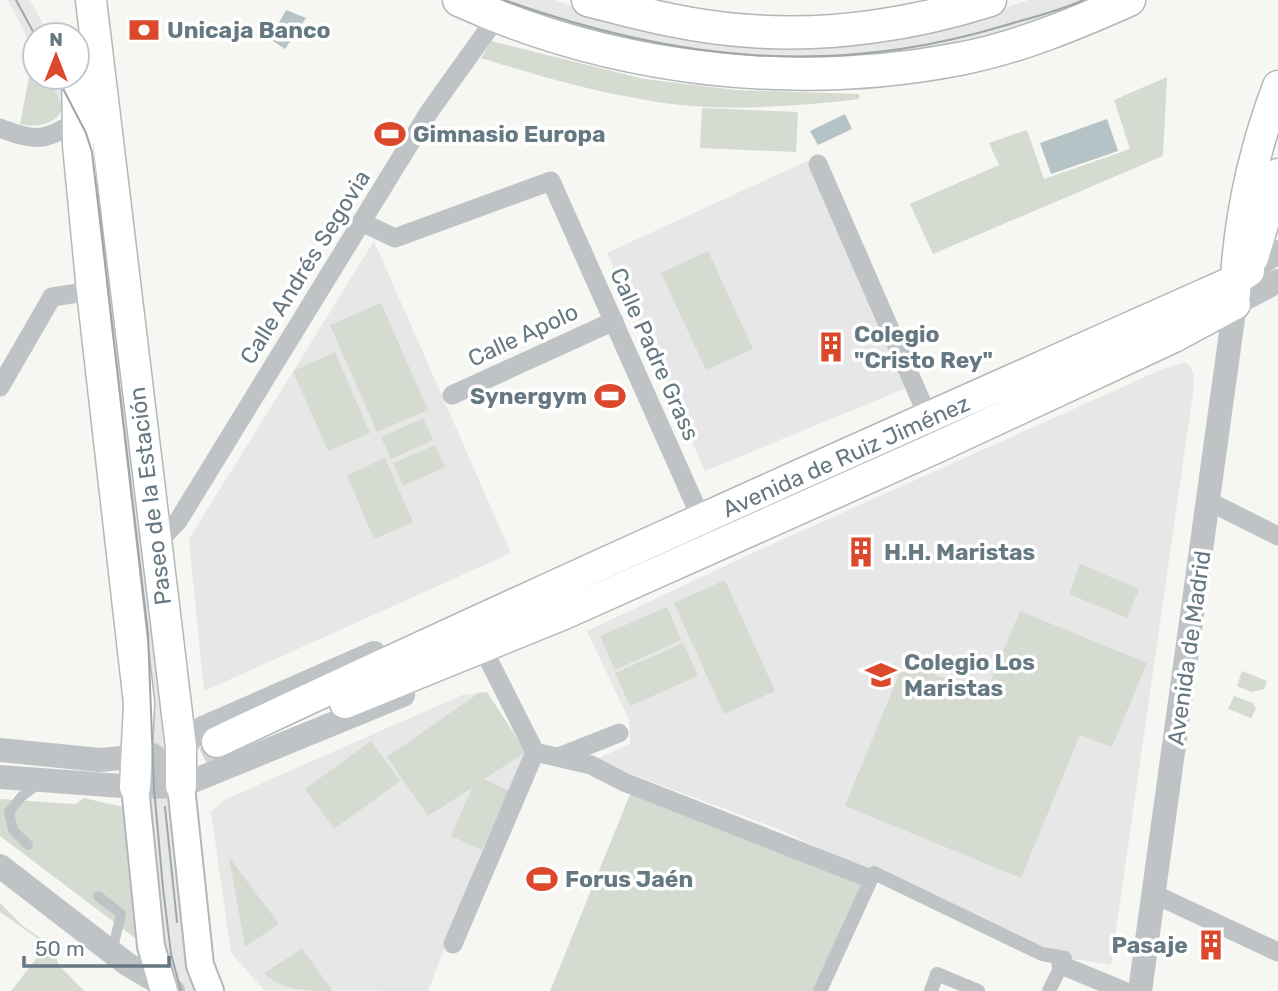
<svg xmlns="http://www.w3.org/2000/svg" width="1278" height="991" font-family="Rubik,sans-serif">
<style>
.built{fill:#e6e7e6}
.green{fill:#d6dbd2}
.water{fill:#b6c3c6}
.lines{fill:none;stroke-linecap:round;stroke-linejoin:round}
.primary-tunnel{stroke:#d2d6d6;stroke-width:30;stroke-dasharray:30 15;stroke-linecap:butt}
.secondary-casing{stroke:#b1b7bb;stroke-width:30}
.primary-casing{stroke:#b2b7ba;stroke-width:33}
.trunk-casing{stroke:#b2b6b9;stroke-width:35}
.service{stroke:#bfc3c6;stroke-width:10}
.pedestrian{stroke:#bfc3c6;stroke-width:14}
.minor{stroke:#bfc3c6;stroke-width:19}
.tertiary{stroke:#bfc3c6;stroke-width:24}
.secondary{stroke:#fff;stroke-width:26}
.primary{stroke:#fff;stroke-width:30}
.trunk{stroke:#fff;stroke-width:32}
.tram{stroke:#9ea6aa;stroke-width:2}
.labels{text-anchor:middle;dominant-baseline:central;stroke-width:7;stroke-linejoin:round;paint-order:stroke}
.poi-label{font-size:23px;font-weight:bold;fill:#667882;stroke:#fff;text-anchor:start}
.street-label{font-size:23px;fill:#667882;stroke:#fff}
</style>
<rect width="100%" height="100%" fill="#f6f6f2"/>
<!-- built -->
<g class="built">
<polygon points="8,0 30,0 49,35 35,35 35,52"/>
<polygon points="485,0 555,0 602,17 967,20 1029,0 1110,0 974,47 766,63 621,43"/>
<polygon points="48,77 70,77 93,119 195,991 172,991 167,976 63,107"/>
<polygon points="807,161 906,388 705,471 607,253"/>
<polygon points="374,241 511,553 204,691 189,539"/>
<polygon points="1186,362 1191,367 1194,375 1193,393 1111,965 1042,954 783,831 594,760 630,744 629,720 587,631 746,556 1165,368"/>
<polygon points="487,692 526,752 482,850 428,991 264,990 231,953 211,812 224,800 462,695"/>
</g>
<!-- green -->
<g class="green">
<path d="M 29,41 L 35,52 L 35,77 L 48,77 L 63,107 C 57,125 37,128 20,124 L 29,77 L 26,44 Z"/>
<path d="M 491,41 L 644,79 L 736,90 L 859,94 L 859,99 C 790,107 715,113 646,100 C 590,91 535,75 481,58 Z"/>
<polygon points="1167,77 1163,156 933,254 910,204 999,165 989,143 1027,130 1044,179 1130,149 1114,100"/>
<polygon points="702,108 798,112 796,152 700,148"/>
<polygon points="708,251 753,349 706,370 661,273"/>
<polygon points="381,303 428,410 377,432 330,325"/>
<polygon points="335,352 370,433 328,451 293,371"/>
<polygon points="423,418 433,440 391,459 381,437"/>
<polygon points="435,445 445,467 403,486 393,463"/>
<polygon points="385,458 413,522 374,539 347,475"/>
<polygon points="1080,564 1139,589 1127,618 1069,594"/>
<polygon points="725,580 775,691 724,714 674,603"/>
<polygon points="667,607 681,640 615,670 600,636"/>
<polygon points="1020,611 1147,663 1112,747 1080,735 1021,878 845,806 904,662 985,695"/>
<polygon points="683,643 698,676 630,706 615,673"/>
<polygon points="1242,671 1267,681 1264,689 1252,692 1237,686"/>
<polygon points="487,692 526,752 484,779 509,791 482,850 451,836 472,788 428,816 387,757 479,693"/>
<polygon points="1234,696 1253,703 1256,709 1251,718 1228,709"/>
<polygon points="371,741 400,781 334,829 305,789"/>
<polygon points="631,792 866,887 820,991 550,991"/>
<polygon points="84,798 123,807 128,816 144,934 135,938 0,836 0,799 75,804"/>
<polygon points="229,857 279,924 245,947"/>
<polygon points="0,903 23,926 49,944 59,965 84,991 11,991 47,945 0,912"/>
<path d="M 302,949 L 333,991 C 305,991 282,991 264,973 Z"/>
</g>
<!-- water -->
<g class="water">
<polygon points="286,10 306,18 285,49 270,39"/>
<polygon points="845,114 852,129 818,145 810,131"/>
<polygon points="1107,119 1118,151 1051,174 1040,143"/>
</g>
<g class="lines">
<!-- primary-tunnel -->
<polyline class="primary-tunnel" points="164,777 184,773 222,754"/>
<!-- secondary casing -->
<g class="secondary-casing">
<g id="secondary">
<polyline points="181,786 200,965 210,991"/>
<polyline points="135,787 151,946 164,991"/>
</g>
</g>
<!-- primary casing -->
<g class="primary-casing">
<g id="primary">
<polyline points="91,0 181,747 181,786"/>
<polyline points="77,54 78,145 92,291 139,703 135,787"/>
<polyline points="1253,258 1278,174"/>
<path d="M 1235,294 C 1238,223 1253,152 1278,86"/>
<polyline points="345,703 564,614 940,446 1174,337 1235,304"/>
<path d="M 217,742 C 554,583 895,432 1236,280 L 1249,271"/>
</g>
</g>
<!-- trunk casing -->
<g class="trunk-casing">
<g id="trunk">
<path d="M 459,0 C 613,70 793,91 959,59 C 1017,48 1075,24 1129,0"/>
<path d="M 588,0 C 641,14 696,28 751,31 C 830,37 915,24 990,0"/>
</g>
</g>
<!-- service -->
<g class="service">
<polyline points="28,845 13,830 9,812 21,797 37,785"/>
<polyline points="98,896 121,914 112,952"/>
</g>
<!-- pedestrian -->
<g class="pedestrian">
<polyline points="820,991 874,873 1042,954 1065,958 1049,991"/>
<polyline points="931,991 937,974 978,991"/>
</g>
<!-- minor -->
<g class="minor">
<path d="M 0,128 C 36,142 44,141 77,121"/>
<polyline points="818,164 932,426"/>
<polyline points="361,222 395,238 551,181 705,527"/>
<polyline points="0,387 52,297 92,291"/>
<polyline points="452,395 614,321"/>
<polyline points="1210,502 1278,536"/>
<polyline points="156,544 178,521 429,112 489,28 502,20"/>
<polyline points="535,752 591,765 624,782 866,877"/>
<polyline points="561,756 619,733"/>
<polyline points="1154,894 1278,952"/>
<polyline points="453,944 535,752 481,645"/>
<polyline points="1061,965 1124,991"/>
</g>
<!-- tertiary -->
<g class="tertiary">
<polyline points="1249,271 1278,252"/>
<polyline points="0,750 100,760 153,755"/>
<polyline points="0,777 135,787 181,786 403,695"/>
<path d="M 135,787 C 166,776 177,747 203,728 L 374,653"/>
<polyline points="0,866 127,964 173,991"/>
<polyline points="1140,991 1235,304 1278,281"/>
</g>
<!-- secondary -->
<use href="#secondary" class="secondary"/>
<!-- primary -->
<use href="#primary" class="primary"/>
<!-- trunk -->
<use href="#trunk" class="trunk"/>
<!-- tram -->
<g class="tram">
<polyline points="16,0 35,35"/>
<path d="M 504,0 C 672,60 830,78 1003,26 C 1029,18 1057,12 1083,0"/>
<polyline points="57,77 86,133 92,152 148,634 154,788 163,888 171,954 181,991"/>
<polyline points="165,807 177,922"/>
</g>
</g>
<!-- icons -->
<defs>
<g id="bank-bare" transform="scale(2.415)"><path d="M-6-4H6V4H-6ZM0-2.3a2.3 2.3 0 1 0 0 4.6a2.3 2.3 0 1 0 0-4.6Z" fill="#dc482c" stroke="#fff" stroke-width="2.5" paint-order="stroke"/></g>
<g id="stadium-bare" transform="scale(2.415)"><path d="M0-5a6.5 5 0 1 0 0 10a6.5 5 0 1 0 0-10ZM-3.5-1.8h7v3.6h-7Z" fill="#dc482c" stroke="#fff" stroke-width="2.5" paint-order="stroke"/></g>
<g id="building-bare" transform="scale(2.415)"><path d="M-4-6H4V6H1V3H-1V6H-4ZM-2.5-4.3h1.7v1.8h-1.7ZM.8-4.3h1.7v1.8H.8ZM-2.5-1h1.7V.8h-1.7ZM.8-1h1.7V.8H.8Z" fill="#dc482c" stroke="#fff" stroke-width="2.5" paint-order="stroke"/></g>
<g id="school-bare" transform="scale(2.415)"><path d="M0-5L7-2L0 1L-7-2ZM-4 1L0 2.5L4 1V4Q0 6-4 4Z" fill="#dc482c" stroke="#fff" stroke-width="2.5" paint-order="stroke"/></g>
</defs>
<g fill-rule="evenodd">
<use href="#bank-bare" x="144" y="30"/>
<use href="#stadium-bare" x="390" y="134"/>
<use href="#building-bare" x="831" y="347"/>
<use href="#stadium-bare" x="610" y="396"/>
<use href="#building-bare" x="861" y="552"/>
<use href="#school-bare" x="881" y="675"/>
<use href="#stadium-bare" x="542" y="879"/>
<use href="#building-bare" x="1211" y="945"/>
</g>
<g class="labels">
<!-- poi labels -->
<g class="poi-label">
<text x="167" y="30">Unicaja Banco</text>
<text x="413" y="134">Gimnasio Europa</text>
<text x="854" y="334">Colegio<tspan x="854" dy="26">"Cristo Rey"</tspan></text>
<text x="587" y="396" text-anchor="end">Synergym</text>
<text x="884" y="552">H.H. Maristas</text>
<text x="904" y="662">Colegio Los<tspan x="904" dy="26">Maristas</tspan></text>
<text x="565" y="879">Forus Jaén</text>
<text x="1188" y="945" text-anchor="end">Pasaje</text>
</g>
<!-- street labels -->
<g class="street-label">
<text transform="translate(305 267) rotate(-58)">Calle Andrés Segovia</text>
<text transform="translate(523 335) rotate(-25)">Calle Apolo</text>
<text transform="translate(655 354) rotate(66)">Calle Padre Grass</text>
<text transform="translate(846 456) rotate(-24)">Avenida de Ruiz Jiménez</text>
<text transform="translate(150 496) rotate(-97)">Paseo de la Estación</text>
<text transform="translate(1189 648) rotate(-82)">Avenida de Madrid</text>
</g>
</g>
<!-- north arrow -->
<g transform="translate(56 56)"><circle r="33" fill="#ffffff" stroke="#c2c9cd" stroke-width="2"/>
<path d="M0-5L12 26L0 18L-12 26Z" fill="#dc482c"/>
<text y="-10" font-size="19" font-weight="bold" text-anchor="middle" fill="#667882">N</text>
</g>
<!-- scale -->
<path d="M24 956v10h145v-10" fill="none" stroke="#667882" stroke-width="3.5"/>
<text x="35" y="956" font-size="21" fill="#667882" stroke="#ffffff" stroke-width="5" paint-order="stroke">50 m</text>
</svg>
